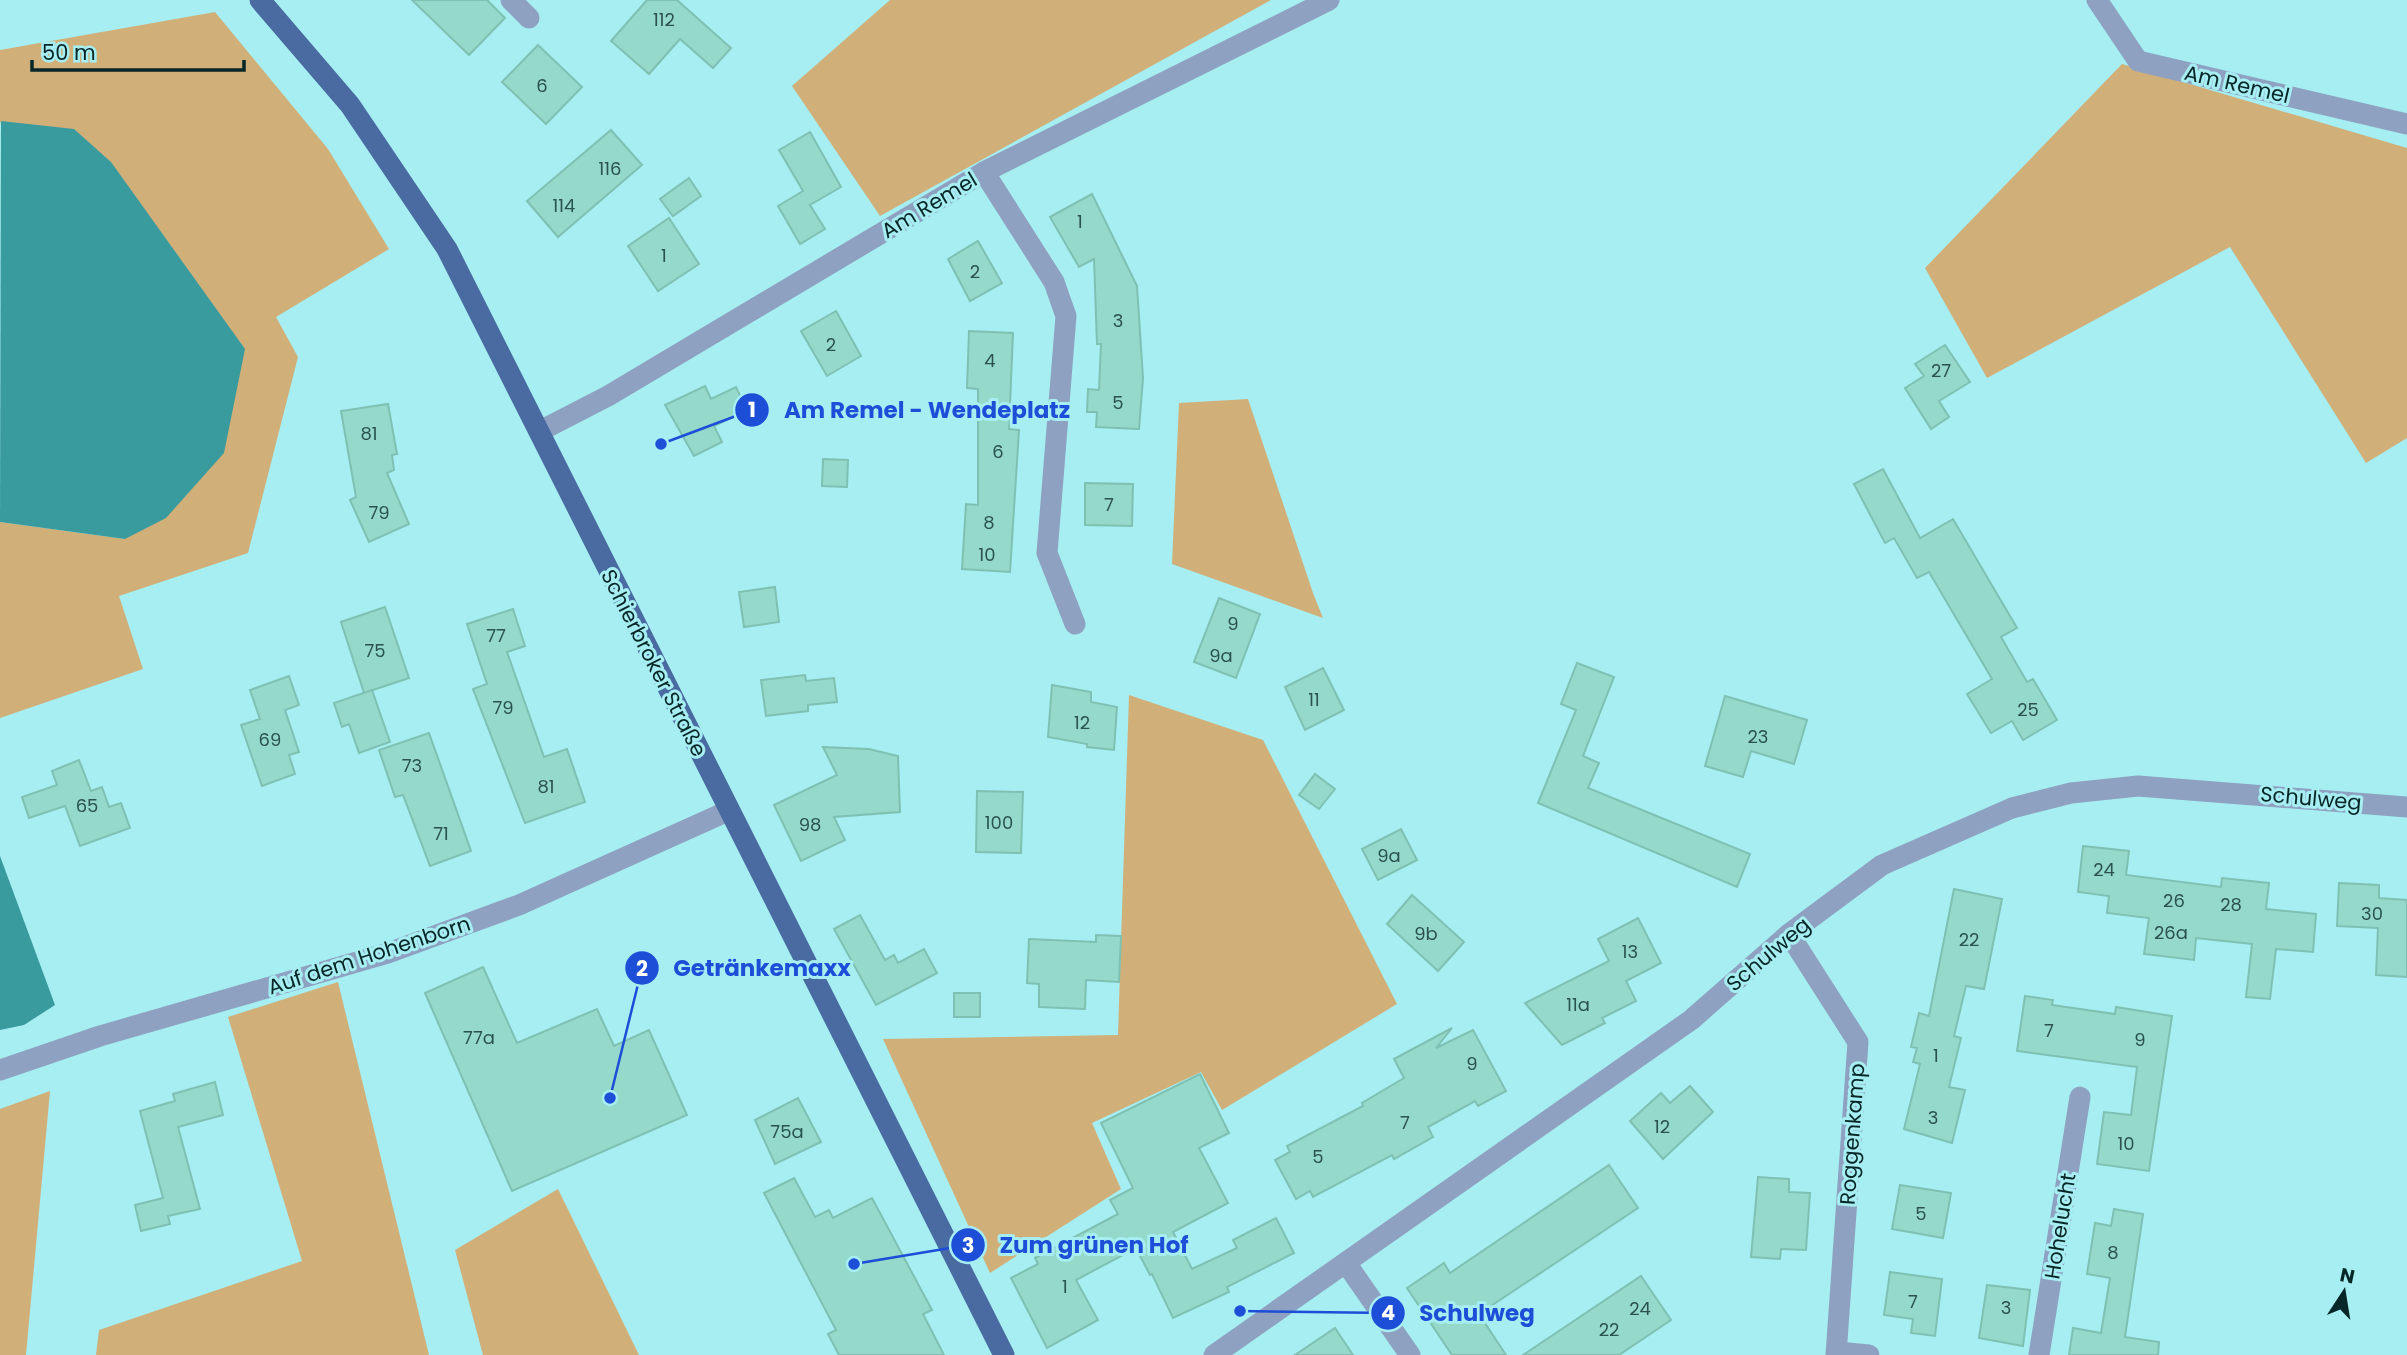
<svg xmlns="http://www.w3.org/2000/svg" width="2407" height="1355" font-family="Poppins,sans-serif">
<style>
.green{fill:#d1af79}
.water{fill:#3a9b9f}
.building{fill:#95d9ca;stroke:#7ec1b3;stroke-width:2}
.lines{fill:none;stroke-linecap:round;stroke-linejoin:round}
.minor{stroke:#8ea1c0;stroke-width:21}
.major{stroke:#4a6ba1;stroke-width:21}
.labels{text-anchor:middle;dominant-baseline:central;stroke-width:6;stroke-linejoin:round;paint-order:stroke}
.number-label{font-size:18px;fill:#2a5350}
.street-label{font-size:21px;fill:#072627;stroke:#a6eef1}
.leader{fill:none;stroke:#1d4ed8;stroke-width:2.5}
.callout-dot{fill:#1d4ed8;stroke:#a6eef1;stroke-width:2.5}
.mark-label{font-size:21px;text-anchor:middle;font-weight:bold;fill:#fff}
.callout-label{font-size:23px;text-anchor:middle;font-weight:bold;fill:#1d4ed8;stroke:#a6eef1;stroke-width:6;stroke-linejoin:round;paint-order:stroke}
</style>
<rect width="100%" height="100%" fill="#a6eef1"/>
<!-- green -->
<g class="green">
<polygon points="890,0 1271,0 880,216 792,86"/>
<polygon points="215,12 328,149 389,249 276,317 298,357 248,553 119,596 143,669 0,718 0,522 125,539 0,121 0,50"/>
<polygon points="2122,64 2407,148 2407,438 2366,463 2230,247 1987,378 1925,268"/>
<polygon points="1248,399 1313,593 1323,618 1172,564 1179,403"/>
<polygon points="1129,695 1263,740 1397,1004 1222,1110 1201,1072 1092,1123 1121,1189 990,1273 883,1039 1118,1035"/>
<polygon points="338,982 429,1355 96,1355 99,1330 302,1261 228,1017"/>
<polygon points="50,1091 26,1355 0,1355 0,1109"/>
<polygon points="558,1189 639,1355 483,1355 455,1250"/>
</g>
<!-- water -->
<g class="water">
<polygon points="1,121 74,129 111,162 245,349 224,453 166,518 125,539 0,522"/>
<polygon points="0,856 55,1005 24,1025 0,1030"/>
</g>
<!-- building -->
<g class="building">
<polygon points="412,0 487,0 505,18 469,55"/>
<polygon points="647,0 677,0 731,48 713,68 680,39 649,74 611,41"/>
<polygon points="538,45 582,87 546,124 502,82"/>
<polygon points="611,130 642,165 558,237 527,201"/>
<polygon points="810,132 841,187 810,205 825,229 800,244 778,206 803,191 779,150"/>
<polygon points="689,178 701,196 673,216 660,199"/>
<polygon points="1092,194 1137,286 1143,378 1139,429 1096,427 1097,412 1087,412 1088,389 1099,390 1101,344 1097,344 1094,259 1079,267 1050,217"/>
<polygon points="669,218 699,264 658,291 628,246"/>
<polygon points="978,241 1002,283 970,301 948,259"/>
<polygon points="836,311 861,356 827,376 801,331"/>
<polygon points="969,331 1013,333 1009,429 1019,430 1010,572 962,569 966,504 978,505 978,389 967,388"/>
<polygon points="1945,345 1970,382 1939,401 1949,417 1931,429 1905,388 1924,376 1915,364"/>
<polygon points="705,386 711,399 736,387 747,410 714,426 722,442 694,456 665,405"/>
<polygon points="388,404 397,454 392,455 394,470 387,473 409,524 369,542 350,500 356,497 341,411"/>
<polygon points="823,459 848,460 847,487 822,486"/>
<polygon points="1883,469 1920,538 1953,519 2017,628 2001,637 2027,682 2033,679 2057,720 2023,740 2012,721 1991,733 1967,694 1992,679 1929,572 1917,578 1894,538 1885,543 1854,484"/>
<polygon points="1085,483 1133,484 1132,526 1085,525"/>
<polygon points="775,587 779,622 744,627 739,592"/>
<polygon points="1219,598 1260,614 1236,678 1194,662"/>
<polygon points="385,607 409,678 364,693 341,622"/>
<polygon points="513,609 525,646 507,652 544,757 567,749 585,802 525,823 473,689 487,684 467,624"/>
<polygon points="1577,663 1614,677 1583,756 1599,763 1588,788 1750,854 1737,887 1538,803 1576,710 1561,704"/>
<polygon points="1323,668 1344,710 1305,730 1285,687"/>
<polygon points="805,675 806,681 834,678 837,702 808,705 808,711 766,716 761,680"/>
<polygon points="289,676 299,705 285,710 299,752 289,755 295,774 262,786 241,725 260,719 250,690"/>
<polygon points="1052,685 1091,692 1091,702 1117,707 1114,750 1087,747 1087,744 1048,737"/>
<polygon points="372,690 390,742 359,753 349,724 342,727 334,703"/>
<polygon points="1725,696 1807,720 1794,764 1751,751 1743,777 1705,766"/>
<polygon points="429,733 471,851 430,866 403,795 395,797 379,750"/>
<polygon points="823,747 869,749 898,756 900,812 834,817 845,840 801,861 774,805 837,775"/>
<polygon points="79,760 91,791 102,787 109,807 121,803 130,828 80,846 65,806 29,818 22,797 57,785 52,771"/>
<polygon points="1315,774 1335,789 1319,809 1299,795"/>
<polygon points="977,791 1023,792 1021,853 976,852"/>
<polygon points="1401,829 1417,860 1378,880 1362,849"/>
<polygon points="2083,846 2129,851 2126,875 2221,887 2222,878 2269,883 2266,909 2316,914 2313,952 2276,949 2270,999 2246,997 2252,944 2196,938 2194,960 2144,954 2149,918 2107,913 2109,896 2078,892"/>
<polygon points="2339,883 2379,885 2379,898 2407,900 2407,977 2376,975 2378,928 2337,926"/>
<polygon points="1954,889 2002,899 1984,989 1966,986 1954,1036 1961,1038 1949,1087 1965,1090 1952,1143 1904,1129 1920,1064 1913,1062 1917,1048 1911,1047 1919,1013 1929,1016"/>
<polygon points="1412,895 1464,942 1438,971 1387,924"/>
<polygon points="860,915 885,960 894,955 898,963 924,949 937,973 876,1005 834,929"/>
<polygon points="1638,918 1661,963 1626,981 1636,1001 1602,1018 1605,1023 1562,1045 1525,1003 1609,961 1598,939"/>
<polygon points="1096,935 1121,936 1119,982 1086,980 1085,1009 1039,1007 1039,984 1027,983 1029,939 1096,942"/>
<polygon points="483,967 517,1043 597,1009 614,1046 649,1030 687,1115 512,1191 425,993"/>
<rect x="954" y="993" width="26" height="24"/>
<polygon points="2025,996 2053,1000 2052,1005 2115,1014 2116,1007 2172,1016 2149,1171 2097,1164 2104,1112 2131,1115 2137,1067 2017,1051"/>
<polygon points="1452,1028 1436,1048 1473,1030 1506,1091 1478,1106 1475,1101 1428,1127 1433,1137 1394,1159 1392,1155 1313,1197 1310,1191 1296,1199 1275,1160 1290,1152 1287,1146 1363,1106 1362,1103 1404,1078 1394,1059"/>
<polygon points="1200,1074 1229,1133 1199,1148 1228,1203 1173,1232 1192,1269 1237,1248 1233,1240 1276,1218 1294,1253 1227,1287 1229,1292 1173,1318 1152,1274 1150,1275 1136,1248 1076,1280 1098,1320 1047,1348 1011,1278 1038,1264 1035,1258 1118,1214 1110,1200 1133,1188 1101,1123"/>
<polygon points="215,1082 223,1115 178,1127 200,1209 168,1216 170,1224 141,1231 135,1205 163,1198 140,1111 175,1101 173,1094"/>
<polygon points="1690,1086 1713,1112 1663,1159 1630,1121 1661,1093 1670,1103"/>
<polygon points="798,1098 821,1142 775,1164 755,1120"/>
<polygon points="1609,1165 1638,1208 1479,1314 1506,1355 1452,1355 1407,1288 1444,1263 1450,1273"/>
<polygon points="1758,1177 1789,1179 1789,1192 1810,1193 1806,1250 1781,1249 1780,1259 1751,1257"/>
<polygon points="794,1178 815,1217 829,1210 833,1218 872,1198 932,1310 923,1314 944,1355 839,1355 828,1334 836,1330 764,1193"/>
<polygon points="1900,1185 1951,1193 1943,1238 1892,1229"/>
<polygon points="2114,1209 2143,1214 2125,1337 2159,1342 2158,1355 2069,1355 2073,1328 2101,1333 2110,1278 2087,1274 2095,1223 2111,1226"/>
<polygon points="1890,1272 1942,1279 1935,1336 1911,1333 1913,1319 1884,1315"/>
<polygon points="1641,1276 1671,1320 1619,1355 1523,1355"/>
<polygon points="1987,1285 2030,1290 2023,1346 1979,1338"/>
<polygon points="1335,1328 1353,1355 1295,1355"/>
</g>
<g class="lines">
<!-- minor -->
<g class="minor">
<polyline points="511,0 529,18"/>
<polyline points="2097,0 2138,61 2407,124"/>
<polyline points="984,172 1054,282 1066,316 1047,553 1075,624"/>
<polyline points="540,431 608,396 984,172 1329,0"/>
<polyline points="1789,934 1858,1042 1836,1355"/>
<polyline points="0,1070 100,1036 388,953 519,905 728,811"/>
<polyline points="1346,1263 1410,1355"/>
<polyline points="1837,1352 1869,1355"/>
<polyline points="1214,1355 1691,1020 1789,934 1882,865 2012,808 2071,793 2138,786 2407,807"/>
<polyline points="2039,1355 2080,1097"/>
</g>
<!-- major -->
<polyline class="major" points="260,0 350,105 447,249 1004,1355"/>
</g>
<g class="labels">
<!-- number labels -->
<g class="number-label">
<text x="664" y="19">112</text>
<text x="542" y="85">6</text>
<text x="610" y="168">116</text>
<text x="564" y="205">114</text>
<text x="1080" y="221">1</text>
<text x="664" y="255">1</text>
<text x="975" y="271">2</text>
<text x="1118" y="320">3</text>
<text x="831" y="344">2</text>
<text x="990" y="360">4</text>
<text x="1941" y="370">27</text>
<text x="1118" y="402">5</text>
<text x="369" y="433">81</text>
<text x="998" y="451">6</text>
<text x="1109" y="504">7</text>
<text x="379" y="512">79</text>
<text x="989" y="522">8</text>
<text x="987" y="554">10</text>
<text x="1233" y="623">9</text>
<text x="496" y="635">77</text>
<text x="375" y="650">75</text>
<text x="1221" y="655">9a</text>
<text x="1314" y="699">11</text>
<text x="503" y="707">79</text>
<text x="2028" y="709">25</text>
<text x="1082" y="722">12</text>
<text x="1758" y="736">23</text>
<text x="270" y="739">69</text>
<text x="412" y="765">73</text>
<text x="546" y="786">81</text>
<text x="87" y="805">65</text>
<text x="999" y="822">100</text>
<text x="810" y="824">98</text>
<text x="441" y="833">71</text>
<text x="1389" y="855">9a</text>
<text x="2104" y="869">24</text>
<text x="2174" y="900">26</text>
<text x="2231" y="904">28</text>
<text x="2372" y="913">30</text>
<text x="2171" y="932">26a</text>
<text x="1426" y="933">9b</text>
<text x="1969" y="939">22</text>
<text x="1630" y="951">13</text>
<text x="1578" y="1004">11a</text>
<text x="2049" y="1030">7</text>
<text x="479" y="1037">77a</text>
<text x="2140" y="1039">9</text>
<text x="1936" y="1055">1</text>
<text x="1472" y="1063">9</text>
<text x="1933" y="1117">3</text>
<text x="1405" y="1122">7</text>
<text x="1662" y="1126">12</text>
<text x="787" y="1131">75a</text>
<text x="2126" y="1143">10</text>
<text x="1318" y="1156">5</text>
<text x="1921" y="1213">5</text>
<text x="2113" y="1252">8</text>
<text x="1065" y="1286">1</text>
<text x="1913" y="1301">7</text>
<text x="2006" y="1307">3</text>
<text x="1640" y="1308">24</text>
<text x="1609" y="1329">22</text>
</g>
<!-- street labels -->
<g class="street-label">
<text transform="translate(2237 84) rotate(13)">Am Remel</text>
<text transform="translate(929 205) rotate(-31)">Am Remel</text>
<text transform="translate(654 663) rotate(63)">Schierbroker Straße</text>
<text transform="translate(2311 798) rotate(5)">Schulweg</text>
<text transform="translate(1768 954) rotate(-40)">Schulweg</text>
<text transform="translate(369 955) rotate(-18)">Auf dem Hohenborn</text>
<text transform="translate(1852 1134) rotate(-86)">Roggenkamp</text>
<text transform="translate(2060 1226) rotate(-81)">Hohelucht</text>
</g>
</g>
<!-- callouts -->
<path class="leader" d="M661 444L752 410M610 1098L642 968M854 1264L968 1245M1240 1311L1388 1313"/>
<g class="callout-dot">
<circle cx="661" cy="444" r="7"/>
<circle cx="610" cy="1098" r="7"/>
<circle cx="854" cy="1264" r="7"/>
<circle cx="1240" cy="1311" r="7"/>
<circle cx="752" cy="410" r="18"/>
<circle cx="642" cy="968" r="18"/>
<circle cx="968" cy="1245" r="18"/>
<circle cx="1388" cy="1313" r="18"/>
</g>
<g class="mark-label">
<text x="752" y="417">1</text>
<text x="642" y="976">2</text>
<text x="968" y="1253">3</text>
<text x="1388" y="1320">4</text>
</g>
<g class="callout-label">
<text x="927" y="418">Am Remel - Wendeplatz</text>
<text x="762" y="976">Getränkemaxx</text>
<text x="1094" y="1253">Zum grünen Hof</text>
<text x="1477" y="1321">Schulweg</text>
</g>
<!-- north arrow -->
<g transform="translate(2344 1292) rotate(12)" stroke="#a6eef1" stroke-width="5" paint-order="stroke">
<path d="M0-5L12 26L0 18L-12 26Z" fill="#072627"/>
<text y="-10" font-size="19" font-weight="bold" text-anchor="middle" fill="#072627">N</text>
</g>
<!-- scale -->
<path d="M32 60v10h212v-10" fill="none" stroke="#072627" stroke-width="3.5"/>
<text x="42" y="60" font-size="21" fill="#072627" stroke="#a6eef1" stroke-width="5" paint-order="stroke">50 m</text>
</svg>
